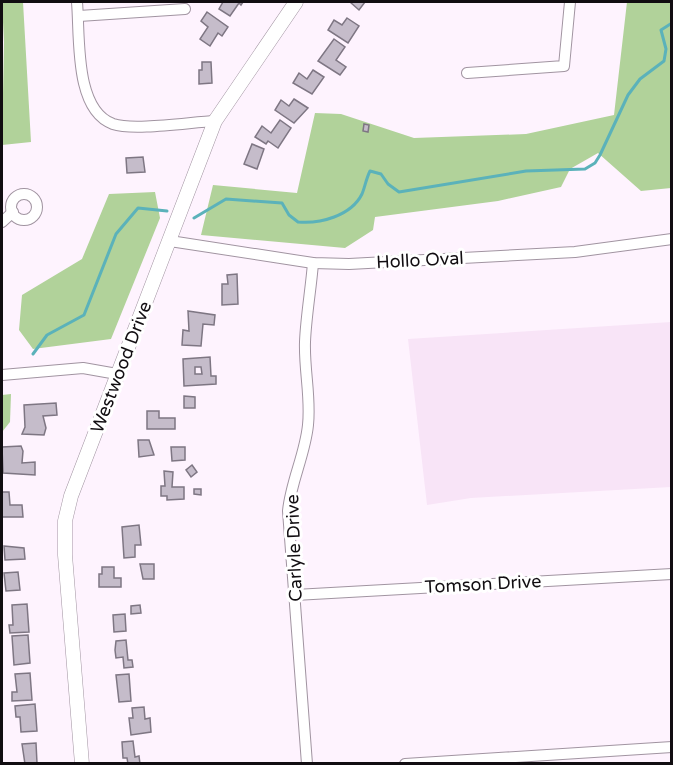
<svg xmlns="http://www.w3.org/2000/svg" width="673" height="765" font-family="'Varela Round',sans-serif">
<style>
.built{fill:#f8e4f7}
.forest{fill:#b1d29a}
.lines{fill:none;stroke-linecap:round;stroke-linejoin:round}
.stream{stroke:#5bb2ba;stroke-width:3}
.building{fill:#c5bcca;stroke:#7e7683;stroke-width:1.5;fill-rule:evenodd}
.minor-casing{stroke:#a194a1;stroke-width:12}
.tertiary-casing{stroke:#a194a1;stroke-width:15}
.minor{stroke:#fff;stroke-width:10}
.tertiary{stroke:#fff;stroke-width:14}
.labels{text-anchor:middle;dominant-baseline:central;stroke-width:6;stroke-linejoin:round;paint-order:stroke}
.street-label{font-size:18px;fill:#110d11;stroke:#fff}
</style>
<rect width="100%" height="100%" fill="#fef3fe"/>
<!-- built -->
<polygon class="built" points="671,322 671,487 471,498 427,505 408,339"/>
<!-- forest -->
<g class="forest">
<polygon points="2,2 23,2 31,142 2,145 4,42"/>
<polygon points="627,2 671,2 671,188 641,191 598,153 570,169 561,187 498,201 375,217 373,230 345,248 201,235 213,185 297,193 315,113 341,114 414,138 526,134 614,115"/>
<polygon points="155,192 160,218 111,339 33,349 19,330 22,295 82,259 109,194"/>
<polygon points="11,394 10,422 2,432 2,395"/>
</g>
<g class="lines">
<!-- stream -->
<g class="stream">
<path d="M 194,218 L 226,199 L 282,203 L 289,215 L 298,222 C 320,224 351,216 362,194 C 365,187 366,179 370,171 L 381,174 L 388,184 L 399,192 L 526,171 L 585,169 L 595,163 L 600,155 L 628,95 L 640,79 L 664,61 L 666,49 L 661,30 L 672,23"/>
<polyline points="33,354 47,335 84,315 116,234 138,208 167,211"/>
</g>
</g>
<!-- building -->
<g class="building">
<polygon points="223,2 243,2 241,5 239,3 230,16 219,9"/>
<polygon points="350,2 365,2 359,10"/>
<polygon points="207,12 228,27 222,36 218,33 210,46 200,39 208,27 201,21"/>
<polygon points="347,18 359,26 348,43 328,30 334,20 342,25"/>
<polygon points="334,39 345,47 336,60 346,67 340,75 318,61"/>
<polygon points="202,62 211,62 212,83 199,84 199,70 202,70"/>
<polygon points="313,70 324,77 312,94 293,83 299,73 307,79"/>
<polygon points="294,99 308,108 294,123 275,110 281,100 289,106"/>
<polygon points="280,120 291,128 278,148 268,141 266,144 255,137 262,126 271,133"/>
<polygon points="364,124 369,125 368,132 363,131"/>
<polygon points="252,144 264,149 257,169 244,164"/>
<polygon points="143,157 145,172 127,173 126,158"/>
<polygon points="237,274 238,304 222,305 222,284 228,284 227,275"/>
<polygon points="188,311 215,315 214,325 203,324 201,346 182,345 183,330 189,331"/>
<path d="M 210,357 L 211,376 L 216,376 L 216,384 L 184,386 L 183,359 ZM 195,367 L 201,367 L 202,374 L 195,374 Z"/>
<polygon points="184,396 195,397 195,408 184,408"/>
<polygon points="56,403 57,415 43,416 46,428 44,435 22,434 25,427 24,405"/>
<polygon points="147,411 159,411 159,418 175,418 175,429 147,429"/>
<polygon points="138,440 149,440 154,455 139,457"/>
<polygon points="21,446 23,451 22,463 35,462 35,475 3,473 2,447"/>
<polygon points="171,447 185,447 185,460 172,461"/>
<polygon points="192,465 197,472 191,477 186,470"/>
<polygon points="164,471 173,472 172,487 184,487 184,499 167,500 167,496 161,496 161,486 165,486"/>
<polygon points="194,489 201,489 201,495 194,494"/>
<polygon points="2,492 9,492 10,505 22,505 23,517 2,517"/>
<polygon points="139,525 141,545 135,545 135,557 124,558 122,527"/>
<polygon points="4,546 24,548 25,559 5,560"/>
<polygon points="140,564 154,564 154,579 143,579"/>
<polygon points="102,567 114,567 114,578 121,578 121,587 99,587 99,574 102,574"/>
<polygon points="18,572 20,590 6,591 4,573"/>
<polygon points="27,604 29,632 10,633 9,625 13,625 12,605"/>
<polygon points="140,605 141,613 131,614 131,606"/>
<polygon points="125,614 126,631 114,632 113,615"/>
<polygon points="28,635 30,663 14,665 12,636"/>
<polygon points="126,640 128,660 132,660 133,667 124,668 123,657 116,658 115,650 116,641"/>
<polygon points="30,673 32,700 12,701 12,692 17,692 15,674"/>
<polygon points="129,674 131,701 119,702 116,675"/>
<polygon points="35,704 37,731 21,732 20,717 16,717 15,706"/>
<polygon points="144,707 145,719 150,718 151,732 131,735 129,718 133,718 132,708"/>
<polygon points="133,741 135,757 139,756 140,764 128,764 127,758 123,758 122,742"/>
<polygon points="36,743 37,763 25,764 22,744"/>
</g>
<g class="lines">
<!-- minor casing -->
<g class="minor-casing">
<g id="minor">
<path d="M 77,2 C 80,36 74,110 113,124 C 134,131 191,122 215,121"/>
<polyline points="79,16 185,9"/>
<polyline points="467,73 564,66 570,2"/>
<circle cx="24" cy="207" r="13"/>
<polyline points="2,222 13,212"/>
<polyline points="170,241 313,263 349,264 575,252 672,239"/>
<polyline points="2,375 83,368 117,374"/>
<polyline points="295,595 672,574"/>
<path d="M 307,764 L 288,511 C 291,481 305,455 308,425 C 311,397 304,370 305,342 C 306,316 311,289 313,263"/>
<polyline points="405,764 672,747"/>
</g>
</g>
<!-- tertiary casing -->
<g class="tertiary-casing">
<polyline id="tertiary" points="82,764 65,555 65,521 71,496 215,121 296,2"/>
</g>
<!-- minor -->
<use href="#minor" class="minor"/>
<!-- tertiary -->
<use href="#tertiary" class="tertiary"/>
</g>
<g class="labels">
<!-- street labels -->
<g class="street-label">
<text transform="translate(420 260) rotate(-3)">Hollo Oval</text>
<text transform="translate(121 367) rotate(-69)">Westwood Drive</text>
<text transform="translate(294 548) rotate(-92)">Carlyle Drive</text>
<text transform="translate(483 584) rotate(-3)">Tomson Drive</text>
</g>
</g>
<!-- border -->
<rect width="673" height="765" fill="none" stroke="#110d11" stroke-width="6"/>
</svg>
